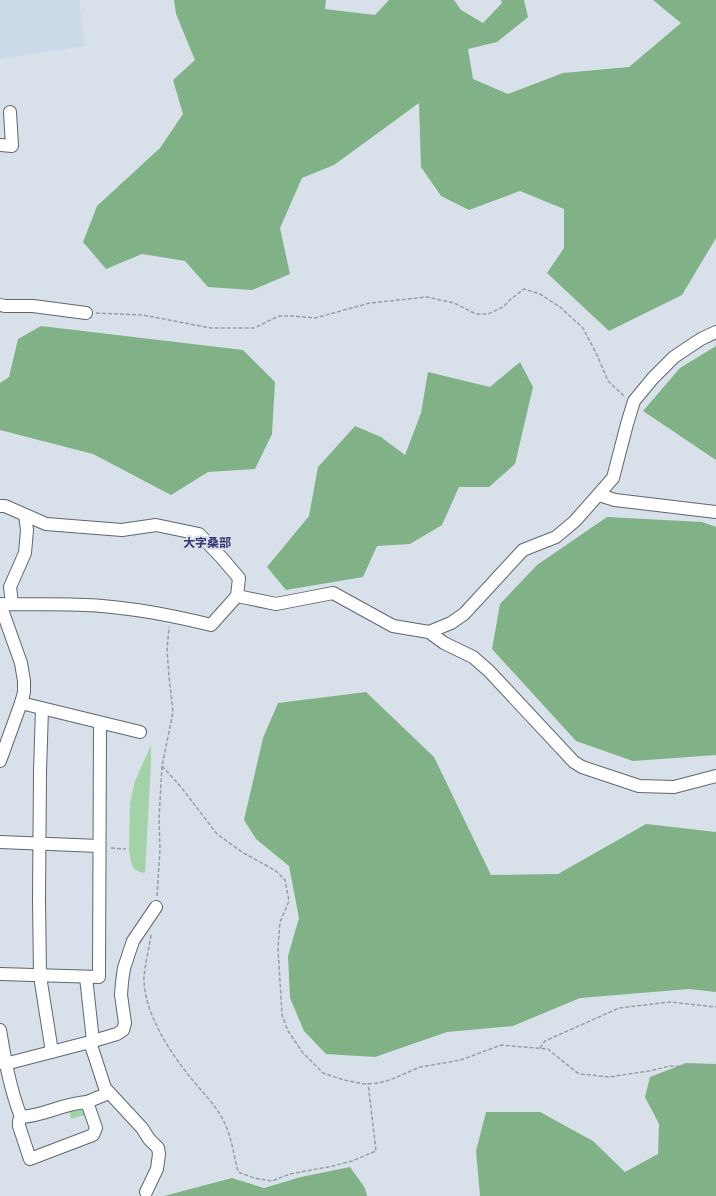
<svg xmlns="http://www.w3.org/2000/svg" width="716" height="1196" font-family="'Source Sans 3','Noto Sans JP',sans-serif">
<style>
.built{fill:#cbd9e9}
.green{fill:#a3d1a8}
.forest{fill:#81b287}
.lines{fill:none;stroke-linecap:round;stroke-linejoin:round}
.minor-casing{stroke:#5f666f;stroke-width:14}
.path{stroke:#989ea6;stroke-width:1.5;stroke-dasharray:4 2;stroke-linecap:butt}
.minor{stroke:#fff;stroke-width:12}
.labels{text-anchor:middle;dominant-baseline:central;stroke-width:4;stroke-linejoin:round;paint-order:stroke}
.quarter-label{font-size:12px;font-weight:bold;fill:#363571;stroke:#d8e1ea}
</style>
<rect width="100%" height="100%" fill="#d8e1ea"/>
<!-- built -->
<polygon class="built" points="0,0 79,0 85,46 0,59"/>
<!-- green -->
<g class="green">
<path d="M 151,745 L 151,762 L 145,873 C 130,871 131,862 129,849 L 130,803 L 135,781 Z"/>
<polygon points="86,1106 88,1114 71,1119 69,1111"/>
</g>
<!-- forest -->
<g class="forest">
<polygon points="174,0 326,0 325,9 375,15 389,0 454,0 461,10 483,23 502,3 501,0 524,0 528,17 497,42 468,49 473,79 508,94 563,73 629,67 681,23 653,0 649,0 716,0 716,238 682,295 609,331 547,273 564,248 564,209 520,191 469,210 441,196 421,167 419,103 334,165 302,178 280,228 290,274 252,290 208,287 185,261 142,254 106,269 83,242 97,206 160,148 183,114 173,80 195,60 176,14"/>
<polygon points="41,326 243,350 275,382 272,434 255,469 208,472 171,495 93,454 0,430 0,383 9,377 18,339"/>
<polygon points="716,346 716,460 643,411 680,368"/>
<polygon points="520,362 533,387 515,464 489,487 459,487 442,525 410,544 377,546 363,577 286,590 267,567 309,516 318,467 355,426 381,437 405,455 421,413 428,372 490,387"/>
<polygon points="607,517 702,522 716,527 716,755 633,761 576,741 492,649 500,604 537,565"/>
<polygon points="366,692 434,757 491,875 558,874 646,824 716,832 716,992 689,989 580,998 513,1026 447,1032 375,1057 326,1054 304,1031 290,998 288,956 299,918 289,866 256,839 244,820 263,738 278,703"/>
<polygon points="686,1063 716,1064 716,1196 480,1196 476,1151 486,1112 540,1112 593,1141 625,1172 658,1154 659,1124 645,1097 650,1077"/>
<polygon points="350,1167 365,1188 367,1196 164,1196 232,1178 264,1188 301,1177"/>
</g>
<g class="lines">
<!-- minor casing -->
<g class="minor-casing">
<g id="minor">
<polyline points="0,145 12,146 10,112"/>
<polyline points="0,305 5,306 33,306 86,313"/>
<polyline points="599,495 615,500 716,512"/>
<path d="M 0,506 L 5,506 L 46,524 L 122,530 L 156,525 L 199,534 L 221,557 L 239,578 L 237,596 L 211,625 C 175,616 139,609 102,606 C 68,603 34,605 0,604"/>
<polyline points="237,596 276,604 333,593 393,626 429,632 444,643 473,657 489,671 574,762 582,767 639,786 674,787 716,776"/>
<polyline points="12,604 10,587 25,553 27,530 25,515"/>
<polyline points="429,632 451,623 464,614 523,550 556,537 575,521 613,478 627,424 634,401 653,378 674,357 701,339 716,332"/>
<polyline points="21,703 140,732"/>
<polyline points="42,709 40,772 39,899 40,976 52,1052"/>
<polyline points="0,761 21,703 24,692 24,681 21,663 0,604"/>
<polyline points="0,842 99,846"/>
<polyline points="0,974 99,977 100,723"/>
<polyline points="86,977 93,1041"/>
<path d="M 0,1030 C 5,1060 10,1089 21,1117 C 44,1116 64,1103 87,1102 L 96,1128 L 93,1135 L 30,1159 L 19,1126 L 19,1121 L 21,1117"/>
<polyline points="90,1042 105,1088 142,1128 149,1139 158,1148 159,1154 157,1169 146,1192"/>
<polyline points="0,1062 5,1064 90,1042 117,1034 123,1030 125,1023 121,995 122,982 124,968 133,941 156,907"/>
<polyline points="87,1102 109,1093"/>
</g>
</g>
<!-- path -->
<g class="path">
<polyline points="96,313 143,315 211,328 254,328 279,316 293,316 315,318 370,303 427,297 454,303 476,314 488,314 503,307 511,299 524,289 540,294 560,307 583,328 597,355 608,381 624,396"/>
<polyline points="162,766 181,787 217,834 242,852 276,871 285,880 289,901 280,922 278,948 282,1015 288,1031 303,1053 323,1073 344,1080 364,1084 378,1083 390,1080 420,1067 461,1060 501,1045 548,1049 576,1072 581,1074 609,1077 649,1071 670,1066 716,1068"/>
<polyline points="111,848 126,849"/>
<polyline points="157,896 160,850 159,819 162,766 173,712 169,676 167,650 169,627"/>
<path d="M 151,935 C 149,949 145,964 144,977 C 143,1011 170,1053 191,1078 C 202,1092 218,1107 225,1124 C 232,1139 234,1156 238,1172 L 254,1178 L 272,1181 L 290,1174 L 333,1166 L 352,1161 L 376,1151 L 368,1083"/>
<polyline points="540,1048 545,1041 619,1008 670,1002 716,1007"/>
</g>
<!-- minor -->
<use href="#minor" class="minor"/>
</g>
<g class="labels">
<!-- quarter labels -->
<g class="quarter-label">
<text x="207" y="543">大字桑部</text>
</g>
</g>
</svg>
